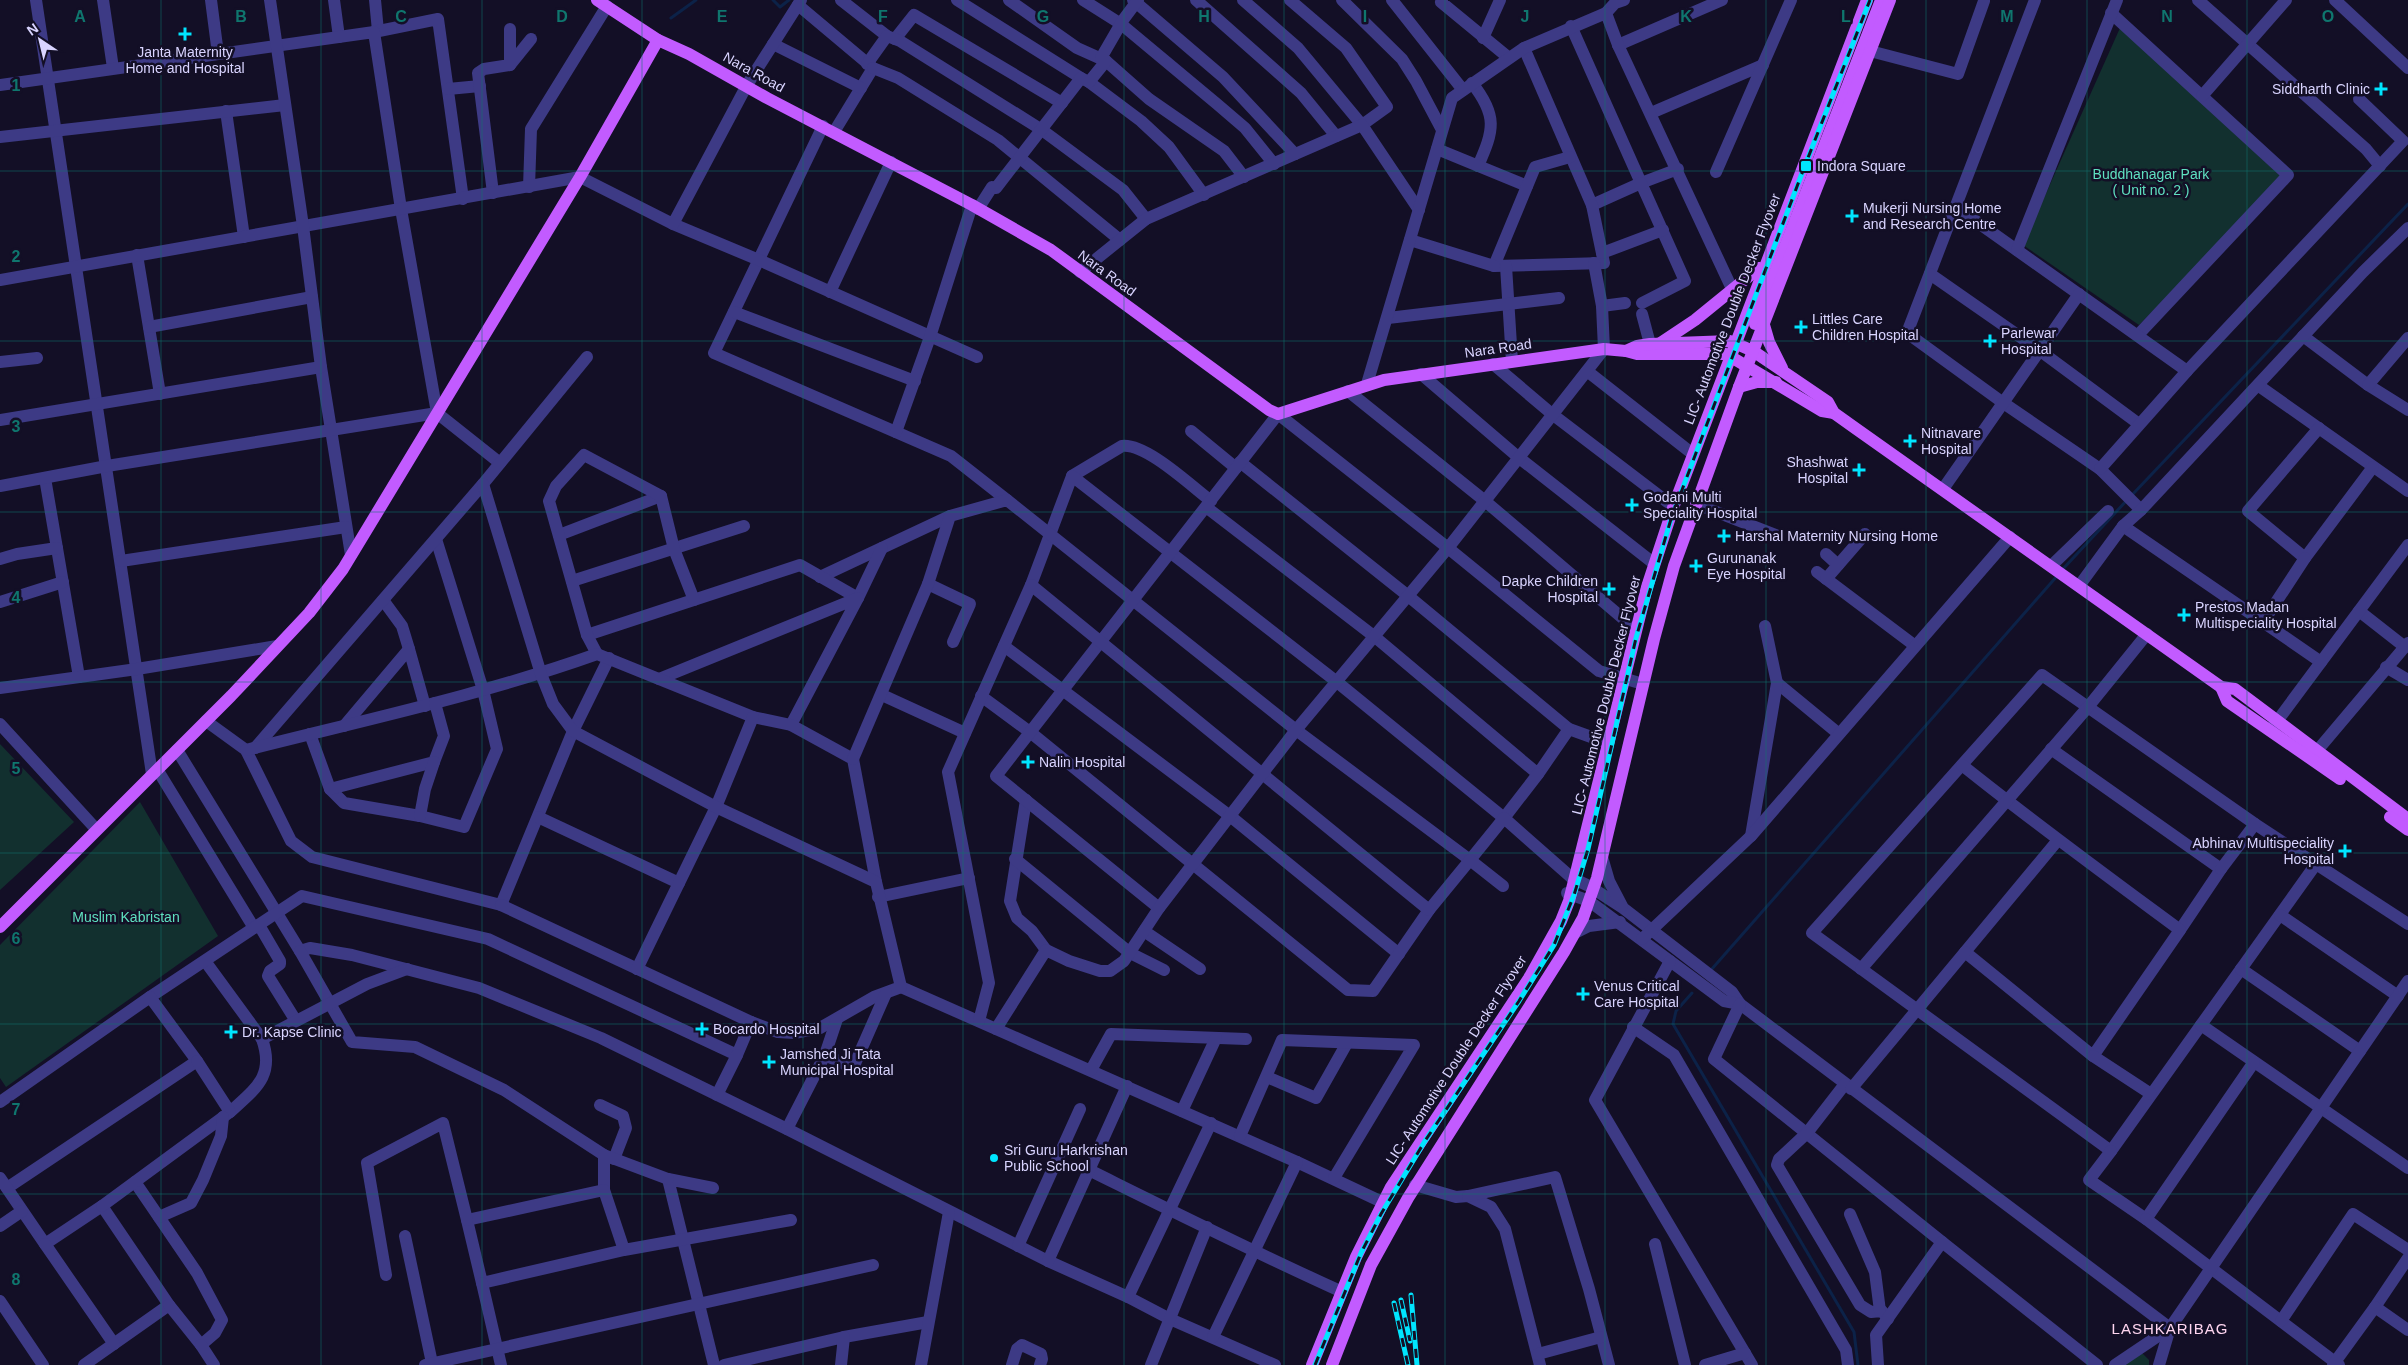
<svg xmlns="http://www.w3.org/2000/svg" width="2408" height="1365" font-family="Helvetica,sans-serif">
<style>
.green{fill:#12302f}
.lines{fill:none;stroke-linecap:round;stroke-linejoin:round}
.stream{stroke:#0c2248;stroke-width:3}
.minor{stroke:#3d3a85;stroke-width:12}
.major{stroke:#c25bff;stroke-width:12}
.rail-casing{stroke:#00e5ff;stroke-width:5}
.rail{stroke:#130f26;stroke-width:3;stroke-dasharray:9;stroke-linecap:butt}
.grid{fill:none;stroke:#0f766e;stroke-width:1;stroke-opacity:0.55}
.poi-dot{fill:#00e5ff;stroke:#130f26;stroke-width:2}
.labels{text-anchor:middle;dominant-baseline:central;stroke-width:5;stroke-linejoin:round;paint-order:stroke}
.poi-label{font-size:14px;fill:#d9d4ff;stroke:#130f26;text-anchor:start}
.street-label{font-size:14px;fill:#d9d4ff;stroke:#130f26}
.park-label{font-size:14px;fill:#5fe0c0;stroke:#130f26}
.neighbourhood-label{font-size:15px;letter-spacing:1px;fill:#ffd6f0;stroke:#130f26}
.grid-label{font-size:16px;text-anchor:middle;font-weight:bold;fill:#0f766e;stroke:#130f26;stroke-width:5;stroke-linejoin:round;paint-order:stroke}
</style>
<rect width="100%" height="100%" fill="#130f26"/>
<!-- green -->
<g class="green">
<polygon points="2120,28 2283,178 2139,325 2023,245"/>
<polygon points="0,744 74,822 0,890"/>
<polygon points="140,802 218,936 6,1087 0,1078 0,945"/>
<polygon points="2135,1354 2143,1354 2149,1360 2149,1365 2122,1365"/>
</g>
<g class="lines">
<!-- stream -->
<g class="stream">
<polyline points="773,0 780,7 789,0"/>
<polyline points="671,18 696,0"/>
<polyline points="2132,495 2408,204"/>
<polyline points="2062,570 2128,499"/>
<polyline points="1711,970 2058,575"/>
<polyline points="1692,993 1676,1011 1673,1024 1854,1332 1858,1365"/>
</g>
<!-- minor -->
<g class="minor">
<polyline points="36,0 152,774"/>
<polyline points="103,0 113,68"/>
<polyline points="211,0 218,54"/>
<polyline points="334,0 339,37"/>
<polyline points="375,0 378,31"/>
<polyline points="841,0 887,36"/>
<polyline points="957,0 1081,78"/>
<polyline points="1009,0 1077,48 1106,61 1149,99 1224,151 1244,177"/>
<polyline points="1083,0 1121,24 1217,104 1245,128 1274,164"/>
<polyline points="1133,0 1223,77 1295,154"/>
<polyline points="1196,0 1301,93 1336,136"/>
<polyline points="1243,0 1298,48 1362,125 1387,107 1346,48 1290,0"/>
<polyline points="1342,0 1402,59 1416,81 1442,130"/>
<polyline points="1392,0 1463,90"/>
<polyline points="1442,0 1441,2 1509,58"/>
<polyline points="2035,0 1907,333 2002,402 2100,469 2141,510"/>
<polyline points="2198,0 2366,149 2380,166"/>
<polyline points="2335,0 2408,68"/>
<polyline points="798,5 873,68 834,132"/>
<polyline points="1606,13 1615,3 1624,0"/>
<polyline points="2111,13 2288,175 2138,335"/>
<polyline points="1571,26 1641,183 1678,169"/>
<polyline points="374,32 438,19 463,199"/>
<polyline points="1483,38 1500,0"/>
<polyline points="895,39 914,15 1062,103"/>
<polyline points="773,44 861,88"/>
<polyline points="1618,45 1722,0"/>
<polyline points="1524,48 1592,205 1641,183 1685,281 1642,303"/>
<polyline points="1870,51 1958,74 1984,1"/>
<polyline points="867,64 887,36 900,41 1042,130 1123,190 1146,219"/>
<polyline points="510,65 531,39"/>
<polyline points="873,68 898,78 998,140 1120,240"/>
<polyline points="1089,82 1141,121 1169,147 1204,195"/>
<path d="M 1472,83 C 1498,116 1494,130 1478,166"/>
<polyline points="0,85 374,32 401,209 437,413 500,463"/>
<polyline points="448,89 480,86"/>
<polyline points="2202,96 2286,0"/>
<polyline points="226,111 244,237"/>
<polyline points="1651,113 1763,65"/>
<polyline points="823,126 714,353 951,456 1007,500"/>
<polyline points="0,137 285,105"/>
<polyline points="1437,149 1527,186"/>
<polyline points="1570,157 1535,167 1494,266 1604,263 1592,205"/>
<polyline points="1716,172 1791,0"/>
<polyline points="529,187 531,129 607,6"/>
<polyline points="493,193 478,73 484,69 510,65 510,29"/>
<polyline points="1956,207 2187,371"/>
<polyline points="978,209 992,187 996,188 1081,78 1089,82 1106,61 1101,58 1123,20 1138,0"/>
<polyline points="673,224 759,260 977,357"/>
<polyline points="1410,240 1494,266"/>
<polyline points="2017,250 2117,0"/>
<polyline points="1602,253 1663,230"/>
<polyline points="137,255 160,394"/>
<polyline points="1506,266 1512,361"/>
<polyline points="1080,272 1146,219 1362,125 1419,210"/>
<polyline points="1930,274 2039,350 2139,424"/>
<polyline points="0,280 580,177 673,224 747,85 801,0"/>
<polyline points="830,292 891,162"/>
<polyline points="1602,306 1625,303"/>
<polyline points="734,312 915,381"/>
<polyline points="1642,314 1650,344"/>
<polyline points="1388,318 1559,298"/>
<polyline points="149,327 312,297"/>
<polyline points="2303,336 2368,385 2408,410"/>
<polyline points="0,362 37,358"/>
<polyline points="1493,364 1552,414 1670,504"/>
<polyline points="321,367 351,555"/>
<polyline points="1587,371 1689,451"/>
<polyline points="1421,374 1518,457 1652,562"/>
<polyline points="1367,384 1452,98 1524,48 1606,13 1618,45 1733,291"/>
<polyline points="2368,385 2408,338"/>
<polyline points="2259,386 2408,491"/>
<polyline points="1348,391 1485,501 1633,627"/>
<polyline points="0,420 321,367 303,226 270,0"/>
<polyline points="2319,428 2248,511 2305,558 2373,467"/>
<polyline points="1191,431 1236,468"/>
<polyline points="896,432 930,337 972,205"/>
<polyline points="1240,462 1407,595 1569,729 1605,742"/>
<polyline points="2100,469 2187,371 2403,141 2359,99"/>
<path d="M 1072,476 L 1122,446 C 1146,443 1191,486 1211,501"/>
<polyline points="45,478 79,677"/>
<polyline points="0,486 107,466 437,413"/>
<polyline points="1943,489 2079,294"/>
<polyline points="1696,504 1778,536"/>
<polyline points="1206,507 1375,637 1538,774 1569,729"/>
<polyline points="2123,526 2263,622 2305,558"/>
<polyline points="559,535 661,496"/>
<polyline points="1826,554 1838,565"/>
<polyline points="0,559 17,554 57,548"/>
<polyline points="121,561 346,527"/>
<polyline points="2051,566 2108,511"/>
<polyline points="1817,572 1914,645"/>
<polyline points="820,577 950,516"/>
<polyline points="1826,579 1865,534"/>
<polyline points="572,581 744,526"/>
<polyline points="928,584 970,604 953,642"/>
<polyline points="1031,585 1072,476 1337,682 1504,818 1538,774"/>
<polyline points="2079,586 2123,526 2141,510 2363,272 2408,228"/>
<polyline points="383,600 402,626 409,649"/>
<polyline points="0,602 63,582"/>
<polyline points="2359,611 2405,647"/>
<polyline points="2263,622 2321,662"/>
<polyline points="587,635 800,565 858,598 882,548"/>
<polyline points="1004,646 1230,816 1399,954"/>
<polyline points="597,654 587,635 549,501 556,486 584,455 661,496 674,549 694,600"/>
<polyline points="2386,667 2408,680"/>
<polygon points="2042,675 2255,824 2316,864 2111,1151 1812,933"/>
<polyline points="659,679 858,598 791,725"/>
<polyline points="1777,683 1839,734"/>
<polyline points="0,688 137,669 277,646"/>
<polyline points="882,695 965,733"/>
<polyline points="981,696 1030,732 1348,990 1373,991 1429,910"/>
<polyline points="206,721 246,750 291,841 312,857 501,905 573,731 609,658"/>
<polyline points="0,724 96,829"/>
<polyline points="344,726 409,649 425,706"/>
<polyline points="2272,728 2408,545"/>
<polyline points="310,734 330,789 344,803 420,816 464,827 497,749 483,690 436,539"/>
<polyline points="255,748 483,484 587,357"/>
<polyline points="2051,749 2221,869 2180,930"/>
<polyline points="177,750 300,951 310,948 352,955 479,988 601,1038 787,1129 1048,1261 1128,1297 1170,1319 1275,1365"/>
<path d="M 246,750 C 364,720 482,695 597,654 L 753,717 L 791,725 L 853,759 L 876,882"/>
<polyline points="2316,752 2408,643"/>
<polyline points="853,759 928,584 950,516 1007,500 1296,730 1470,860 1504,818 1572,878 1589,886 1623,908 1732,992 1740,1004 2170,1328 2115,1365"/>
<path d="M 1962,765 C 2033,822 2107,876 2180,930 L 2093,1056 L 1965,952 L 2058,840"/>
<polyline points="157,769 254,928"/>
<polyline points="330,789 434,762 444,736 435,703"/>
<polyline points="1026,800 1010,901 1017,918 1032,931 1046,950"/>
<polyline points="420,816 425,789 434,762"/>
<polyline points="538,817 679,883"/>
<polyline points="1751,836 1777,683 1765,626"/>
<polyline points="1602,857 1609,881 1622,906"/>
<polyline points="1015,859 1130,953 1164,970"/>
<polyline points="2316,864 2408,924"/>
<polyline points="2221,869 2255,824"/>
<polyline points="1567,893 1589,901 1724,1001 1740,1004"/>
<polyline points="878,897 969,878"/>
<polyline points="501,905 751,1022"/>
<polyline points="1159,908 996,776 1278,414 1448,548 1599,671 1643,684"/>
<polyline points="2280,915 2398,996"/>
<polyline points="259,925 280,961 280,964 270,971 268,976 296,1021"/>
<polyline points="1144,931 1200,969"/>
<polyline points="1575,933 1589,926 1620,922"/>
<polyline points="1642,939 1751,836 2010,537"/>
<polyline points="300,951 352,1042 415,1047 504,1090 604,1155"/>
<polyline points="205,961 262,1039 367,984 407,969"/>
<polyline points="1670,961 1595,1100 1752,1365"/>
<polyline points="637,969 716,807 753,717"/>
<polyline points="1861,969 2088,707 2147,634"/>
<polyline points="2241,969 2360,1051"/>
<polyline points="901,987 1297,1162 1380,1201"/>
<polyline points="150,997 302,896 488,939 737,1055 751,1022 778,1032 794,1033 820,1028 874,997 901,987 876,882 716,807 573,731 553,704 541,674 483,484"/>
<polyline points="1740,1004 1714,1059 1942,1242"/>
<polyline points="837,1019 825,1055 853,1068 886,993"/>
<polyline points="979,1021 989,983 948,772 1031,585 1429,910 1470,860 1503,886"/>
<polyline points="2201,1025 2408,1168"/>
<polyline points="1633,1027 1674,1055 1846,1350 1848,1365"/>
<polyline points="996,1029 1046,950 1069,961 1100,971 1110,971 1124,961 1159,908 1296,730 1448,548 1604,349 1602,306 1594,263"/>
<polyline points="2093,1056 2151,1094"/>
<polyline points="1091,1070 1111,1034 1246,1039"/>
<polyline points="1267,1077 1316,1098 1347,1043"/>
<polyline points="1845,1084 1807,1133 1779,1159 1777,1165 1860,1305 1871,1312 1882,1311 1888,1319"/>
<polyline points="1851,1089 1965,952"/>
<polyline points="717,1095 737,1055"/>
<polyline points="0,1102 150,997 197,1061 7,1188"/>
<polyline points="600,1105 623,1116 626,1128 614,1159"/>
<polyline points="1182,1111 1216,1038"/>
<path d="M 230,1112 C 256,1088 275,1076 262,1039"/>
<polyline points="787,1129 825,1055"/>
<polyline points="1240,1136 1282,1040 1414,1045 1334,1178"/>
<polyline points="2111,1151 2089,1180 2146,1219 2254,1062"/>
<path d="M 1089,1170 C 1172,1211 1254,1252 1338,1290"/>
<polyline points="0,1178 45,1244 102,1206 169,1305 84,1365"/>
<polyline points="135,1182 197,1273 222,1320 215,1333 201,1345 169,1305"/>
<polyline points="1415,1185 1456,1197 1468,1196 1491,1207 1505,1229 1540,1365"/>
<polyline points="713,1188 668,1179 714,1365"/>
<polyline points="604,1190 604,1155 668,1179"/>
<polyline points="1468,1196 1555,1177 1589,1289 1609,1365"/>
<polyline points="102,1206 230,1112 197,1061"/>
<polyline points="1850,1214 1875,1272 1880,1311"/>
<polyline points="159,1217 191,1203 203,1180 221,1136 223,1117"/>
<polyline points="2146,1219 2335,1362 2333,1365"/>
<polyline points="0,1226 22,1211"/>
<polyline points="405,1236 432,1363"/>
<polyline points="45,1244 114,1344"/>
<polyline points="1655,1244 1685,1365"/>
<polyline points="1018,1246 1080,1109"/>
<polyline points="624,1250 604,1190 467,1220 482,1283 624,1250 791,1220"/>
<polyline points="2408,1258 2375,1307 2408,1330"/>
<polyline points="1048,1261 1127,1086"/>
<polyline points="386,1275 367,1163 443,1123 467,1220"/>
<polyline points="482,1283 501,1365"/>
<polyline points="1128,1297 1211,1123"/>
<polyline points="0,1301 43,1365"/>
<polyline points="2281,1321 2353,1214 2408,1250"/>
<polyline points="844,1337 928,1322"/>
<polyline points="1213,1337 1297,1162"/>
<polyline points="201,1345 214,1365"/>
<polyline points="1538,1354 1601,1337"/>
<polyline points="425,1365 873,1265"/>
<polyline points="724,1365 844,1337 841,1365"/>
<polyline points="921,1365 949,1212"/>
<polyline points="1012,1365 1017,1349 1022,1345 1041,1354 1042,1359 1040,1365"/>
<polyline points="1151,1365 1207,1227"/>
<polyline points="1705,1365 1745,1353"/>
<polyline points="1878,1365 1876,1335 1942,1242 2097,1365"/>
<polyline points="2159,1365 2170,1328 2408,981"/>
<polyline points="2339,1365 2335,1362 2375,1307"/>
</g>
<!-- major -->
<g class="major">
<polyline points="597,0 658,40 689,54 767,98 972,205 1051,250 1269,410 1278,414 1384,380 1604,349 1626,351 1637,354 1726,354 1822,411 1834,413"/>
<polyline points="1755,324 1881,0"/>
<polyline points="1764,325 1769,342 1782,368"/>
<polyline points="1659,344 1695,320 1759,268"/>
<polyline points="1626,351 1637,346 1650,344 1730,341 1753,351 1828,402 1834,413 1855,428 2221,687 2235,689 2408,819"/>
<polyline points="1739,387 1757,382 1776,382"/>
<polyline points="2221,687 2227,701 2340,779"/>
<polyline points="2390,817 2408,830"/>
<polyline points="0,927 231,696 309,613 343,569 580,177 658,40"/>
<polyline points="1312,1365 1356,1257 1391,1187 1529,978 1561,921 1569,901 1647,587 1674,505 1867,0"/>
<polyline points="1332,1365 1371,1265 1408,1198 1564,952 1583,918 1597,878 1654,639 1674,566 1739,387 1890,0"/>
</g>
<!-- rail casing -->
<g class="rail-casing">
<g id="rail">
<polyline points="1411,1295 1417,1365"/>
<polyline points="1401,1300 1410,1341"/>
<polyline points="1394,1303 1408,1365"/>
<polyline points="1315,1365 1361,1253 1381,1214 1425,1141 1519,1001 1554,945 1574,895 1588,849 1636,638 1671,519 1804,168 1870,0"/>
</g>
</g>
<!-- rail -->
<use href="#rail" class="rail"/>
</g>
<!-- grid -->
<path class="grid" d="M 161,0 L 161,1365M 321,0 L 321,1365M 482,0 L 482,1365M 642,0 L 642,1365M 803,0 L 803,1365M 963,0 L 963,1365M 1124,0 L 1124,1365M 1284,0 L 1284,1365M 1445,0 L 1445,1365M 1605,0 L 1605,1365M 1766,0 L 1766,1365M 1926,0 L 1926,1365M 2087,0 L 2087,1365M 2247,0 L 2247,1365M 0,171 L 2408,171M 0,341 L 2408,341M 0,512 L 2408,512M 0,682 L 2408,682M 0,853 L 2408,853M 0,1024 L 2408,1024M 0,1194 L 2408,1194"/>
<!-- markers -->
<g class="poi-dot">
<path d="M182.5 26.5h5v5h5v5h-5v5h-5v-5h-5v-5h5z"/>
<path d="M2378.5 81.5h5v5h5v5h-5v5h-5v-5h-5v-5h5z"/>
<rect x="1800" y="160" width="12" height="12" rx="2.5"/>
<path d="M1849.5 208.5h5v5h5v5h-5v5h-5v-5h-5v-5h5z"/>
<path d="M1798.5 319.5h5v5h5v5h-5v5h-5v-5h-5v-5h5z"/>
<path d="M1987.5 333.5h5v5h5v5h-5v5h-5v-5h-5v-5h5z"/>
<path d="M1907.5 433.5h5v5h5v5h-5v5h-5v-5h-5v-5h5z"/>
<path d="M1856.5 462.5h5v5h5v5h-5v5h-5v-5h-5v-5h5z"/>
<path d="M1629.5 497.5h5v5h5v5h-5v5h-5v-5h-5v-5h5z"/>
<path d="M1721.5 528.5h5v5h5v5h-5v5h-5v-5h-5v-5h5z"/>
<path d="M1693.5 558.5h5v5h5v5h-5v5h-5v-5h-5v-5h5z"/>
<path d="M1606.5 581.5h5v5h5v5h-5v5h-5v-5h-5v-5h5z"/>
<path d="M2181.5 607.5h5v5h5v5h-5v5h-5v-5h-5v-5h5z"/>
<path d="M1025.5 754.5h5v5h5v5h-5v5h-5v-5h-5v-5h5z"/>
<path d="M2342.5 843.5h5v5h5v5h-5v5h-5v-5h-5v-5h5z"/>
<path d="M1580.5 986.5h5v5h5v5h-5v5h-5v-5h-5v-5h5z"/>
<path d="M699.5 1021.5h5v5h5v5h-5v5h-5v-5h-5v-5h5z"/>
<path d="M228.5 1024.5h5v5h5v5h-5v5h-5v-5h-5v-5h5z"/>
<path d="M766.5 1054.5h5v5h5v5h-5v5h-5v-5h-5v-5h5z"/>
<circle cx="994" cy="1158" r="5"/>
</g>
<g class="labels">
<!-- poi labels -->
<g class="poi-label">
<text x="185" y="52" text-anchor="middle">Janta Maternity<tspan x="185" dy="16">Home and Hospital</tspan></text>
<text x="2370" y="89" text-anchor="end">Siddharth Clinic</text>
<text x="1817" y="166">Indora Square</text>
<text x="1863" y="208">Mukerji Nursing Home<tspan x="1863" dy="16">and Research Centre</tspan></text>
<text x="1812" y="319">Littles Care<tspan x="1812" dy="16">Children Hospital</tspan></text>
<text x="2001" y="333">Parlewar<tspan x="2001" dy="16">Hospital</tspan></text>
<text x="1921" y="433">Nitnavare<tspan x="1921" dy="16">Hospital</tspan></text>
<text x="1848" y="462" text-anchor="end">Shashwat<tspan x="1848" dy="16">Hospital</tspan></text>
<text x="1643" y="497">Godani Multi<tspan x="1643" dy="16">Speciality Hospital</tspan></text>
<text x="1735" y="536">Harshal Maternity Nursing Home</text>
<text x="1707" y="558">Gurunanak<tspan x="1707" dy="16">Eye Hospital</tspan></text>
<text x="1598" y="581" text-anchor="end">Dapke Children<tspan x="1598" dy="16">Hospital</tspan></text>
<text x="2195" y="607">Prestos Madan<tspan x="2195" dy="16">Multispeciality Hospital</tspan></text>
<text x="1039" y="762">Nalin Hospital</text>
<text x="2334" y="843" text-anchor="end">Abhinav Multispeciality<tspan x="2334" dy="16">Hospital</tspan></text>
<text x="1594" y="986">Venus Critical<tspan x="1594" dy="16">Care Hospital</tspan></text>
<text x="713" y="1029">Bocardo Hospital</text>
<text x="242" y="1032">Dr. Kapse Clinic</text>
<text x="780" y="1054">Jamshed Ji Tata<tspan x="780" dy="16">Municipal Hospital</tspan></text>
<text x="1004" y="1150">Sri Guru Harkrishan<tspan x="1004" dy="16">Public School</tspan></text>
</g>
<!-- street labels -->
<g class="street-label">
<text transform="translate(754 72) rotate(29)">Nara Road</text>
<text transform="translate(1107 273) rotate(36)">Nara Road</text>
<text transform="translate(1732 309) rotate(-69)">LIC- Automotive Double Decker Flyover</text>
<text transform="translate(1498 348) rotate(-8)">Nara Road</text>
<text transform="translate(1606 695) rotate(-76)">LIC- Automotive Double Decker Flyover</text>
<text transform="translate(1456 1060) rotate(-57)">LIC- Automotive Double Decker Flyover</text>
</g>
<!-- park labels -->
<g class="park-label">
<text x="2151" y="174">Buddhanagar Park<tspan x="2151" dy="16">( Unit no. 2 )</tspan></text>
<text x="126" y="917">Muslim Kabristan</text>
</g>
<!-- neighbourhood labels -->
<g class="neighbourhood-label">
<text x="2170" y="1328">LASHKARIBAG</text>
</g>
</g>
<g class="grid-label">
<text x="80" y="22">A</text>
<text x="241" y="22">B</text>
<text x="401" y="22">C</text>
<text x="562" y="22">D</text>
<text x="722" y="22">E</text>
<text x="883" y="22">F</text>
<text x="1043" y="22">G</text>
<text x="1204" y="22">H</text>
<text x="1365" y="22">I</text>
<text x="1525" y="22">J</text>
<text x="1686" y="22">K</text>
<text x="1846" y="22">L</text>
<text x="2007" y="22">M</text>
<text x="2167" y="22">N</text>
<text x="2328" y="22">O</text>
<text x="16" y="91">1</text>
<text x="16" y="262">2</text>
<text x="16" y="432">3</text>
<text x="16" y="603">4</text>
<text x="16" y="774">5</text>
<text x="16" y="944">6</text>
<text x="16" y="1115">7</text>
<text x="16" y="1285">8</text>
</g>
<!-- north arrow -->
<g transform="translate(40 40) rotate(325)" stroke="#130f26" stroke-width="4" paint-order="stroke">
<path d="M0-4L9 19L0 12L-9 19Z" fill="#d9d4ff"/>
<text y="-8" font-size="14" font-weight="bold" text-anchor="middle" fill="#d9d4ff">N</text>
</g>
</svg>
